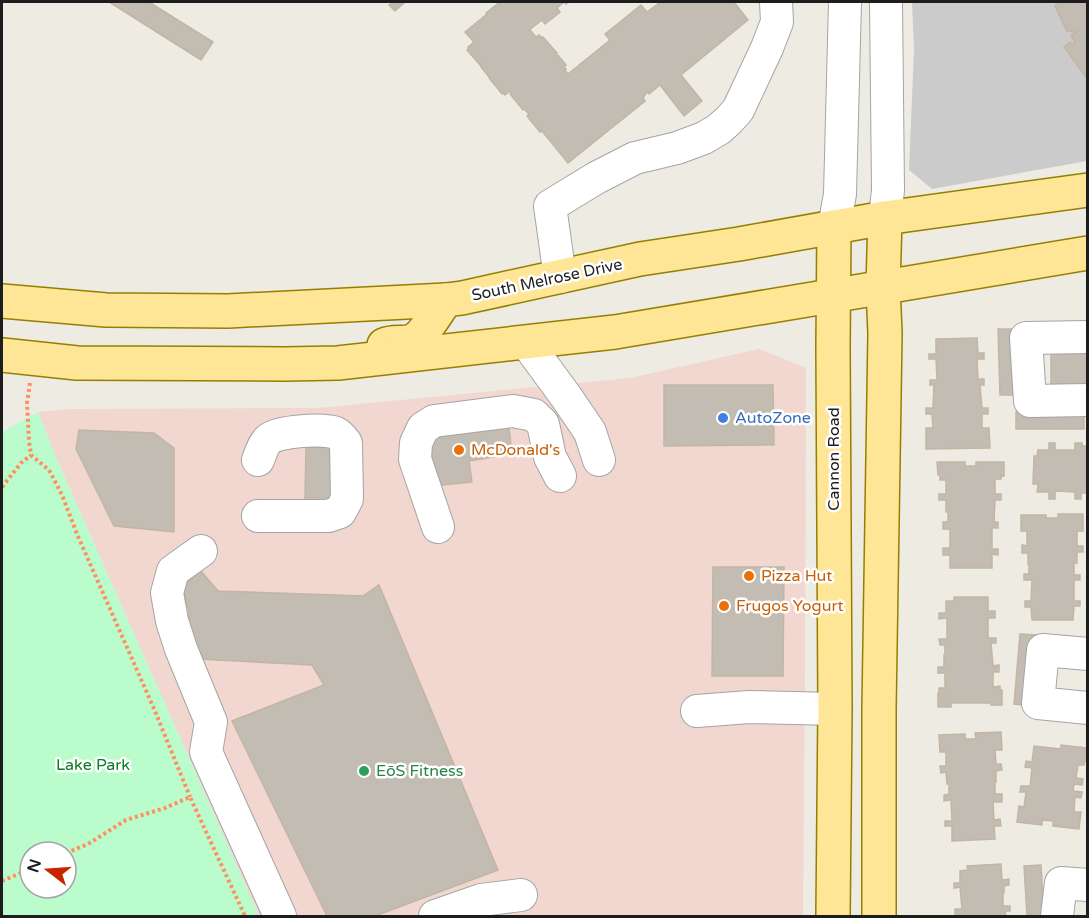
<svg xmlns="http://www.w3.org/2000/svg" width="1089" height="918" font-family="'Varela Round',sans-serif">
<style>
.commercial{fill:#f1d7d0}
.religious{fill:#cbcbcb}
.park{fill:#bbfccc;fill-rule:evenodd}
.building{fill:#c3bcb2;stroke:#c1b6a3;stroke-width:1.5}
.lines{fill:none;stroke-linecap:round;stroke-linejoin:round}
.minor-casing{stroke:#a4a4a4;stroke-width:34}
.major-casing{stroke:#957f00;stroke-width:36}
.path{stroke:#ff8f62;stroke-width:4;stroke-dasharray:3 3;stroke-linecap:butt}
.minor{stroke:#fff;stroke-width:32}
.major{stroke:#ffe596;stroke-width:33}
.shop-dot{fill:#3f7fe0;stroke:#fff;stroke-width:2}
.food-dot{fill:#e8710a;stroke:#fff;stroke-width:2}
.leisure-dot{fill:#2e9e5b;stroke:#fff;stroke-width:2}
.labels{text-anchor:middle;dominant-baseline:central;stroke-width:5;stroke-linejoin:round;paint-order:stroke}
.street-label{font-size:16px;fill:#1d1d1d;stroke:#fff}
.shop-label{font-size:16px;fill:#366cbe;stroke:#fff;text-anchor:start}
.food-label{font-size:16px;fill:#c56008;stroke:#fff;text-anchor:start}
.park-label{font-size:16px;fill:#067f26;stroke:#fff}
.leisure-label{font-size:16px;fill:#27864d;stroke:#fff;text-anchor:start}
</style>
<rect width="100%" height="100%" fill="#eeece2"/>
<!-- commercial -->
<polygon class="commercial" points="759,349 806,368 805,671 803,916 259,916 57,460 38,412 71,409 318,408 630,378"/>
<!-- religious -->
<polygon class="religious" points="912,2 1087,2 1087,161 932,189 909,170 914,49"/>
<!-- park -->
<path class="park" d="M 38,412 L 57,460 L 259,916 L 2,916 L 2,432 ZM 30,852 L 66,852 L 66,888 L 30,888 Z"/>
<!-- building -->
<g class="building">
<polygon points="109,2 149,2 213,42 201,60"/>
<polygon points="393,2 405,2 395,11 389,5"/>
<polygon points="500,2 569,2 566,4 564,2 557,8 560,12 545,24 542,20 528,31 530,30 536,37 539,35 542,38 543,37 557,53 555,54 557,56 558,55 566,65 564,67 566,69 565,70 568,74 610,40 605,34 641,5 647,12 659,3 658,2 734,2 748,20 681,75 702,101 684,116 660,85 649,94 647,92 643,98 645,101 568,163 542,131 540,132 527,116 529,114 524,109 523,110 510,94 511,93 510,91 505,95 503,93 502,94 489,78 490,76 489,77 481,67 481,64 480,65 467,50 469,48 468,47 474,42 465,32 487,14 486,13"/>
<polygon points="1061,2 1088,2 1088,80 1064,47 1070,42 1072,45 1075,42 1071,36 1076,32 1067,31 1055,6"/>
<polygon points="998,329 1017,329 1017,395 1000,395"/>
<polygon points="977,338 978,353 984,353 984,359 977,359 978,379 984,379 984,385 980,385 982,408 988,408 988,414 982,414 982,428 989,428 990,448 926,449 926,428 933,428 932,414 926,414 926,408 933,408 934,385 930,385 930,380 937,380 936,359 929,359 929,354 936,354 936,339"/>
<rect x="1051" y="353" width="37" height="34"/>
<polygon points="664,385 773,385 774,445 664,446"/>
<rect x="1016" y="412" width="68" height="17"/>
<polygon points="508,419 512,454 469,461 472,482 433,486 425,439 441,437 443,429"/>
<polygon points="79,430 154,433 174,448 174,532 114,526 76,449"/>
<polygon points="1049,443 1055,443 1055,450 1075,450 1075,443 1082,443 1082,446 1088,446 1088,493 1081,493 1081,499 1075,499 1075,492 1055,491 1055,499 1049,499 1049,492 1037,492 1038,484 1033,484 1034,456 1037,456 1038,450 1049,450"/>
<polygon points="306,447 340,447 340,498 305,498"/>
<polygon points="937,462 965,462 965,466 976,466 976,462 1004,462 1004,476 1001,475 1001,479 995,479 995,494 1001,494 1001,500 995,500 994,522 998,522 998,528 992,528 992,549 998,549 998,555 992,554 992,568 950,568 950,555 943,555 943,548 950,548 950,529 943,529 943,522 948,522 948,512 946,512 946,500 939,500 939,494 946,494 946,480 940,480 940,475 938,475"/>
<polygon points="1058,514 1083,514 1083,531 1077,531 1077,546 1083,546 1083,552 1077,552 1077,563 1074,563 1074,575 1080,575 1080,580 1074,580 1074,601 1080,601 1080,606 1074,606 1073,620 1032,620 1031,607 1025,607 1025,601 1031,601 1032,580 1024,580 1024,574 1029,574 1029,564 1028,564 1028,553 1022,553 1022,545 1027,546 1027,531 1021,531 1021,515 1046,515 1046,518 1058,518"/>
<polygon points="713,567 784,567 783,676 712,676"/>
<polygon points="201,571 218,591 363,596 379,585 498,870 375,916 327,916 232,721 324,685 312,665 197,659 189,633 189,611 182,587"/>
<polygon points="954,597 988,597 988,611 995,611 995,618 988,618 988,638 996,638 996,643 991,643 993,666 999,665 999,672 993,672 993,687 1000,686 1000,690 1002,690 1002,705 991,705 991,703 951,703 951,707 938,707 938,694 939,695 939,688 945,688 945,673 938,673 938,667 944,667 944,655 945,655 945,645 940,645 939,639 947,639 947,618 939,619 939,613 946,613 946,601 954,601"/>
<polygon points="1020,634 1038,635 1031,706 1014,704"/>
<polygon points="1001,732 1002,750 995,750 996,764 1001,764 1002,770 996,771 996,782 995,782 995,794 1002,794 1002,802 993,802 994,820 1000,819 1001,826 994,826 995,839 952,841 952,826 945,826 945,821 952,821 951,800 944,801 944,795 949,794 949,784 947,784 946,772 941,773 940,766 946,766 946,752 940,752 939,735 965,734 965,739 976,739 975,733"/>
<polygon points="1061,745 1086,748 1085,753 1087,753 1087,761 1085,761 1084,765 1078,765 1076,778 1083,779 1082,785 1074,784 1073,791 1082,792 1081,798 1075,797 1074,812 1081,812 1079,829 1053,826 1053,821 1042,820 1042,825 1017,822 1019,806 1024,807 1026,792 1020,792 1021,786 1030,786 1032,768 1025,767 1026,761 1032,762 1034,746 1061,749"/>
<polygon points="1001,864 1002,880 1009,879 1009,885 1004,886 1004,893 1003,894 1003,906 1010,906 1010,911 1005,911 1006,916 959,916 959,914 955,914 955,909 962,909 960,887 954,888 954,883 960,883 960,871 968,870 967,866"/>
<polygon points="1041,865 1044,916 1027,916 1024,866"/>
</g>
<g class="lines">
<!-- minor casing -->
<g class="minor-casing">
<g id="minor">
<polyline points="885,218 888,190 886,2"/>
<polyline points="834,227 840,194 845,2"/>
<polyline points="560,277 550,206 596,178 635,158 677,148 704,138 719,129 729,120 738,110 767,48 777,22 776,2"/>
<polyline points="1088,337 1026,338 1030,401 1088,400"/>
<polyline points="526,342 567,398 590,432 599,460"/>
<path d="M 258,516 L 328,516 L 340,512 L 347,499 L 346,443 C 343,439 340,435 336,433 C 324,428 279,431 269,439 C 263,444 261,453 258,460"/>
<polyline points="438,527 415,459 416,443 423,428 434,421 513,411 534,415 543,424 550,457 560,476"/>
<polyline points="201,551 173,571 167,593 172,621 181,649 211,722 206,752 280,916"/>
<polyline points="1088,654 1043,650 1038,703 1088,708"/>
<polyline points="697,711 749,707 835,709"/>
<polyline points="435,916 481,900 521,895"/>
<polyline points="1057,916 1061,883 1088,885"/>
</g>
</g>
<!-- major casing -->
<g class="major-casing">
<g id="major">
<polyline points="2,301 106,310 228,311 446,300 462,298 640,259 739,244 885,218 1088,190"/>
<path d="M 384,345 C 393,341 403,344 412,341 C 424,336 438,310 446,300"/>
<polyline points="2,355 77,363 285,364 338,363 615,332 1088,253"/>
<polyline points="833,916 835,709 833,348 834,227"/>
<polyline points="879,916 879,709 885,333 883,287 885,218"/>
</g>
</g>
<!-- path -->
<g class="path">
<polyline points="30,383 27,403 29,441 31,455 49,470 62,495 77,534 155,711 190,797"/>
<polyline points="2,487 21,463 31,455"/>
<polyline points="66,853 88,844 126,820 165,808 190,797 245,916"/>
<polyline points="2,881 30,869"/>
</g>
<!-- minor -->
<use href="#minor" class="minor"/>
<!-- major -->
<use href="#major" class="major"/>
</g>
<!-- markers -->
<circle class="shop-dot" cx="723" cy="418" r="6"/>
<g class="food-dot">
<circle cx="459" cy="450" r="6"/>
<circle cx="749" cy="576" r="6"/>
<circle cx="724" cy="606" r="6"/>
</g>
<circle class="leisure-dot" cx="364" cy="771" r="6"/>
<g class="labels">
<!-- street labels -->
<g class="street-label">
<text transform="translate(547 280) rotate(-12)">South Melrose Drive</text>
<text transform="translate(834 459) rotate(-90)">Cannon Road</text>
</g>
<!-- shop labels -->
<g class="shop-label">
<text x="735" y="418">AutoZone</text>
</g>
<!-- food labels -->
<g class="food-label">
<text x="471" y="450">McDonald's</text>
<text x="761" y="576">Pizza Hut</text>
<text x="736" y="606">Frugos Yogurt</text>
</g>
<!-- park labels -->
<g class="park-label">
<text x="93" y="765">Lake Park</text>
</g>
<!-- leisure labels -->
<g class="leisure-label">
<text x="376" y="771">EōS Fitness</text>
</g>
</g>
<!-- border -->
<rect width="1089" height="918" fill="none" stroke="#1d1d1d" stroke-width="6"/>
<!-- north arrow -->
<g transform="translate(48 870) rotate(287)"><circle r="28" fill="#ffffff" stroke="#a5a5a5" stroke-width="1.5"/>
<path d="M0-4.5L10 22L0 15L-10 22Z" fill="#c92400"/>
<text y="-9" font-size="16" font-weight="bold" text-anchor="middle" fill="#1d1d1d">N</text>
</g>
</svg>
